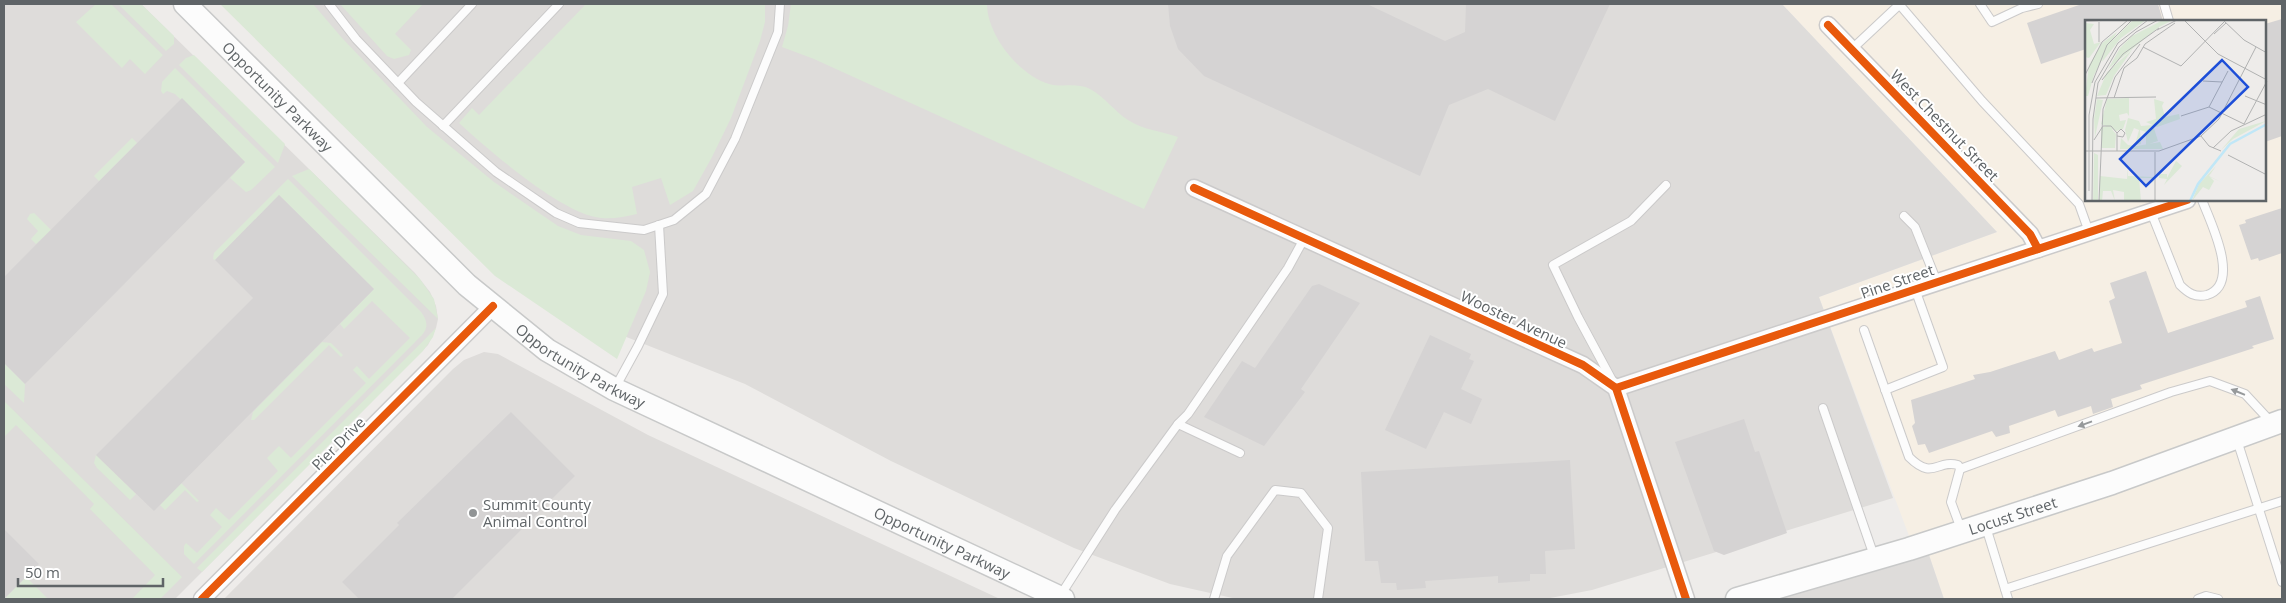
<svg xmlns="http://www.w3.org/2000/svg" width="2286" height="603" font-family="'Open Sans',sans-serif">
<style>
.commercial{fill:#f6efe4;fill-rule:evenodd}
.industrial{fill:#dedcda}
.green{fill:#dbe9d6}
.building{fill:#d5d3d3}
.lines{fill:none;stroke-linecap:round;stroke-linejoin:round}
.service-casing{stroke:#cbcaca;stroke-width:10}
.minor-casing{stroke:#cbcaca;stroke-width:19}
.secondary-casing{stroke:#c8c9c9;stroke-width:25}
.service{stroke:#fcfcfc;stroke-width:8}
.minor{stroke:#fcfcfc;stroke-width:16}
.secondary{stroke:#fcfcfc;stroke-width:22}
.cycleway-casing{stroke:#fff;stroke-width:11}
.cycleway{stroke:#e8590c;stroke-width:8}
.oneway{fill:#96999b}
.poi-dot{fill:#919495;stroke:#fff;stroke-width:2}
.labels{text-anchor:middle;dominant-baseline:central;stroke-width:4;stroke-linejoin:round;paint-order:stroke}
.street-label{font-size:15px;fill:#5f6467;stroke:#fff}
.poi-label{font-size:15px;fill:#5f6467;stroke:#fff;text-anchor:start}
.inset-river{fill:none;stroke:#c0e7f7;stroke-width:2.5}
.inset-road{fill:none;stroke:#b1b2b2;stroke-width:1}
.view{fill:#1d4ed8;fill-opacity:0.15;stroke:#1d4ed8;stroke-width:2.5}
.inset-edge{fill:none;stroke:#5f6467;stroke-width:2.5}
</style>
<rect width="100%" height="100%" fill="#eeecea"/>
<!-- commercial -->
<g class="commercial">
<path d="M 1782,4 L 2282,4 L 2282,412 L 1911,541 L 1819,297 L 1997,232 ZM 2086,21 L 2265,21 L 2265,200 L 2086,200 Z"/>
<polygon points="2282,429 2282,599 1944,599 1928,552"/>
</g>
<!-- industrial -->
<g class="industrial">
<polygon points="4,4 141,4 415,273 430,292 436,306 438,319 436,328 428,345 175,599 4,599"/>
<polygon points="252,4 1782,4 1997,232 1819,297 1893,498 1592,590 1545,599 1237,599 1170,584 1074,548 891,461 745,384 581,319"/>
<polygon points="484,352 498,354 648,435 1000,599 224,599 453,369 464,360"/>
<polygon points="1928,552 1944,599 1764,599"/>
</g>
<!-- green -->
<g class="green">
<polygon points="96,4 111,4 163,55 145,74 130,59 122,68 76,22"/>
<polygon points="118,4 141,4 174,36 174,44 166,51"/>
<polygon points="220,4 313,4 342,38 427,127 494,182 558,226 581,235 631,241 644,250 650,272 646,291 617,359 495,276"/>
<polygon points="340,4 423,4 395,34 411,50 409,55 394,59 387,56"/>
<path d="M 586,4 L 765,4 L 765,22 L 760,41 L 731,118 L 712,157 L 693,191 L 670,205 L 661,178 L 632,187 L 637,214 C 624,217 608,220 595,217 C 555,208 490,151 459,123 L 472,108 L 479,115 Z"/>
<path d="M 791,4 L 987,4 C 987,35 1019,75 1049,84 C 1062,88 1076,82 1090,89 C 1105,97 1114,111 1128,120 C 1143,130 1161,131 1178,137 L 1144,209 L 814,59 L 782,47 L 788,26 Z"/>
<polygon points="194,55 285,144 278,163 179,65 186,58"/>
<polygon points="175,68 275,167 251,190 246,192 230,178 245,162 175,94 167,91 163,94 161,91 162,82"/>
<polygon points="132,138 137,143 99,181 94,176"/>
<polygon points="309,169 420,279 434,299 438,319 292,176"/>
<path d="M 288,179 L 421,312 C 427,320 429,327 422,335 L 194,564 L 184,554 L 184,546 L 186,543 L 197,553 L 222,527 L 210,515 L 216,508 L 229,520 L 278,471 L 267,458 L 279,446 L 291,458 L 366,383 L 353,370 L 357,366 L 369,379 L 410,338 L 372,301 L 344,329 L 340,324 L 374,289 L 279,195 L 215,260 L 213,259 L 214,253 Z"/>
<polygon points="34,213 51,230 36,244 31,239 38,231 27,219 30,214"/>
<polygon points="436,328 433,337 423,351 202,572 197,568"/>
<polygon points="322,342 331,343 343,355 341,357 329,345 254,420 251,420 253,412"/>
<polygon points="4,363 25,384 24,403 4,384"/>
<polygon points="4,401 182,577 160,599 132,599 155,575 90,509 94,504 16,425 4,437"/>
<polygon points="96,455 136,494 130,500 97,468 94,463"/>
<polygon points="181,483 199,501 197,502 185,490 165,510 160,505"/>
<polygon points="26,577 48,599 4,599"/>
</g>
<!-- building -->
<g class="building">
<polygon points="1168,4 1367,4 1445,41 1465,32 1466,4 1610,4 1555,121 1488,89 1449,105 1420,176 1204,76 1178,49 1170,26"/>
<polygon points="2082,4 2158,4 2163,21 2086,21 2086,49 2041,64 2027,23"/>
<polygon points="2282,19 2282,136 2265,142 2265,24"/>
<polygon points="182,98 245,162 25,384 4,363 4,277"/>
<polygon points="279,195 374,289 154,511 96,455 253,298 215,260"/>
<polygon points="2282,208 2282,253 2259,261 2258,258 2251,260 2239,225 2246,223 2245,220"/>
<polygon points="2146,271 2168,333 2247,307 2245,301 2260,296 2274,339 2252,346 2254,348 2140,385 2142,389 2111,399 2113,407 2093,414 2091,406 2058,417 2055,410 2009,426 2010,433 1996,437 1992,431 1929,453 1925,444 1918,445 1912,426 1915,423 1911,400 1975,379 1973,375 1990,372 2055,351 2059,360 2092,348 2094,352 2122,343 2109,301 2115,298 2110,283"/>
<polygon points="1319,284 1360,303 1301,389 1305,392 1264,446 1204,417 1242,361 1255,368 1312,286"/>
<polygon points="1430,335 1471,354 1469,359 1474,361 1461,389 1482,399 1471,424 1444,412 1426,449 1385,430"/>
<polygon points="511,412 575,476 452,599 359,599 342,582 399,525 397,523"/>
<polygon points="1744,419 1755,452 1759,451 1787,533 1724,555 1714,551 1675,442"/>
<polygon points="1570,460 1575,549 1545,551 1546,574 1530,574 1530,581 1498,583 1498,576 1425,581 1426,588 1397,590 1396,583 1381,583 1378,561 1365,561 1361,472"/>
<polygon points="4,529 39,564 4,599"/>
</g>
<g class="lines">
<!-- service casing -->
<g class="service-casing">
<g id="service">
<polyline points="329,4 356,39 416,102 496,172 556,213 579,223 644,230 674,220 706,194 735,139 778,32 780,4"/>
<polyline points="1899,4 1982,101 2079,204 2089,232"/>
<polyline points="1980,4 1992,22 2022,8 2038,4"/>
<polyline points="2164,4 2169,21"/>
<polyline points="1852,49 1900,4"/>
<polyline points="398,83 472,4"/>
<polyline points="443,126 559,4"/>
<path d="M 2151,212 L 2180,285 C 2188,293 2195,298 2207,295 C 2242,284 2210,221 2202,200"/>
<polyline points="1904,216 1915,227 1937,282"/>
<path d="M 1864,330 L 1909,457 C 1933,481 1937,459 1958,465 L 1960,469 L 1951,502 L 1961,529"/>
<polyline points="1613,382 1578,317 1553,265 1631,221 1666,185"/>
<polyline points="615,388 638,346 663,294 659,225"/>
<polyline points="1885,390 1943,367 1915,289"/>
<polyline points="1823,408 1874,556"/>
<polyline points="1178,424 1188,414 1288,268 1305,237"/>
<polyline points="2237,440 2282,582"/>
<polyline points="1960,469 2171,392 2210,381 2245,394 2272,423"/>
<polyline points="1986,527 2005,589"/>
<polyline points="1060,596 1115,510 1178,424 1240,453"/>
<polyline points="1214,599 1227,556 1275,490 1301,493 1328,528 1318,599"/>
<polyline points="2008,599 2005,589 2282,501"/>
<polyline points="2198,599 2206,596 2218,599"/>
</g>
</g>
<!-- minor casing -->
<g class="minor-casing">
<g id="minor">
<polyline points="1828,25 2030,234 2038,249"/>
<polyline points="1194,188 1583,365 1616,388 1686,599"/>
<polyline points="1616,388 2187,200"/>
<polyline points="202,599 493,306"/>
</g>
</g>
<!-- secondary casing -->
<g class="secondary-casing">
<g id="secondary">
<path id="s1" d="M 185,4 L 467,285 L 547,350 L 614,389 L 1063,599"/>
<path id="s2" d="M 1737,599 L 1909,549 L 2112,483 L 2282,421"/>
</g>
</g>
<!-- service -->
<use href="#service" class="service"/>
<!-- minor -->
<use href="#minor" class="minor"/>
<!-- secondary -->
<use href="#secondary" class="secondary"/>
<!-- cycleway casing -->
<g class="cycleway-casing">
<g id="cycleway">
<polyline points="1828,25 2030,234 2038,249"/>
<polyline points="1194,188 1583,365 1616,388 1686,599"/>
<polyline points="1616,388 2187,200"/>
<polyline points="202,599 493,306"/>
</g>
</g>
<!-- cycleway -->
<use href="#cycleway" class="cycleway"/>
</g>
<!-- one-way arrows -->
<defs><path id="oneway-solid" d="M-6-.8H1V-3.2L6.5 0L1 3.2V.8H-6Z" transform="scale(1.25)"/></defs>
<g class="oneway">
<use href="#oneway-solid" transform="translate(2238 392) rotate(-158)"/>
<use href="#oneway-solid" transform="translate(2085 424) rotate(160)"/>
</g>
<!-- markers -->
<circle class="poi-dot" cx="473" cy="513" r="5"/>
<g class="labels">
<!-- street labels -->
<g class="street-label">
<text stroke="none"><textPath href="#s1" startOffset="131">Opportunity Parkway</textPath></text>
<text transform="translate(1945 125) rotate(46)">West Chestnut Street</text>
<text transform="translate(1897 281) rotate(-19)">Pine Street</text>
<text transform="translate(1514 319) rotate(25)">Wooster Avenue</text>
<text stroke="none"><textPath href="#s1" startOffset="538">Opportunity Parkway</textPath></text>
<text transform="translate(338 443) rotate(-45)">Pier Drive</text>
<text stroke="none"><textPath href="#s2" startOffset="288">Locust Street</textPath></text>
<text stroke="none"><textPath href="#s1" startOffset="941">Opportunity Parkway</textPath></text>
</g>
<!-- poi labels -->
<g class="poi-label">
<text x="483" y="504">Summit County<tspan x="483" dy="17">Animal Control</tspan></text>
</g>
</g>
<!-- overview -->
<g transform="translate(2085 20)">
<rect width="181" height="181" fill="#eeecea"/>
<path d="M 48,0 L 61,0 L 36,18 L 17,42 L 21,27 ZM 88,0 L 74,7 L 23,49 L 35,28 L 47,16 L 76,1 ZM 1,3 L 9,4 L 5,10 L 9,24 L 16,22 L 4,38 L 0,37 ZM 32,12 L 9,55 L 3,76 L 0,76 L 4,45 L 17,23 ZM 47,30 L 29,56 L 21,75 L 12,76 L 22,52 ZM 44,78 L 44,96 L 42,93 L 34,95 L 35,101 L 41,100 L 38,109 L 31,111 L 16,104 L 22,79 ZM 12,79 L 18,80 L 10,117 L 9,99 ZM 69,79 L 79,82 L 77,86 L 80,97 L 94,94 L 95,99 L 72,107 L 61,102 L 71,99 ZM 43,98 L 54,101 L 56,106 L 68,105 L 73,121 L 61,125 L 61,112 L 55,110 L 56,124 L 50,125 L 54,110 L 49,108 L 43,122 L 40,110 ZM 181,101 L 148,119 L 136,130 L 154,109 ZM 24,106 L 31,114 L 30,128 L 16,128 L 16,107 ZM 36,118 L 43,125 L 52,126 L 75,122 L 78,129 L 35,129 ZM 9,133 L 13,135 L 13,181 L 8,181 ZM 91,141 L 97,146 L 79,165 L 82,159 L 74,158 L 74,154 L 82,154 L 82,158 ZM 131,146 L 124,156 L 136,162 L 125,157 L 129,161 L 124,170 L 118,167 L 107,181 L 114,164 ZM 43,147 L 43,156 L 69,157 L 68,163 L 66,158 L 54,158 L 56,181 L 39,181 L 39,172 L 28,170 L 30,181 L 26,171 L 18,171 L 17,181 L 21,181 L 14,181 L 15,156 L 42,159 Z" fill="#dbe9d6"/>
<path class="inset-river" d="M 105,181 L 113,164 L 145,124 L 182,104"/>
<path class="inset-road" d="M 99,0 L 133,34 L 182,60M 138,0 L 159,20 L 182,33M 0,1 L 34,0M 72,10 L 92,0M 129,14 L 141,3M 14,22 L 14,2M 58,27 L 96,46 L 139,2M 0,55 L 17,22 L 43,0M 17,60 L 38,34 L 74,8M 118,61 L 137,62M 7,63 L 22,25 L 47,0M 160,76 L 182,85M 11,78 L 71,77M 29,78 L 39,48 L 52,38 L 60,24 L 90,3M 124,87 L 143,51M 96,96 L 124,87 L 159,104 L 182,61M 32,113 L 36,109 L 40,113 L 38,117 L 32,116M 32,113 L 32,131M 116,116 L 124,126 L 136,131M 9,120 L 18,106 L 26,106 L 32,113M 128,128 L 146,111 L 182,94M 0,131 L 74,131 L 116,116 L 134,99 L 171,27M 143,135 L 182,155M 4,171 L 4,95 L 10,62 L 33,23 L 63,0M 7,181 L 8,99 L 13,63 L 34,27 L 51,12 L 73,0M 14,181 L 18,89 L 30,57 L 55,24M 70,181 L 70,132"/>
<path class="view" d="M 137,40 L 163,67 L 61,166 L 35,139 Z"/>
<rect width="181" height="181" class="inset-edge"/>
</g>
<!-- border -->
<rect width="2286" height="603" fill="none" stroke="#5f6467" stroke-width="10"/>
<!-- scale -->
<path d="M18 578v8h145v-8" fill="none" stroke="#5f6467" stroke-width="2.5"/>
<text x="25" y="578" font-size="15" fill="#5f6467" stroke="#ffffff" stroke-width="4" paint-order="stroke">50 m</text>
</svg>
